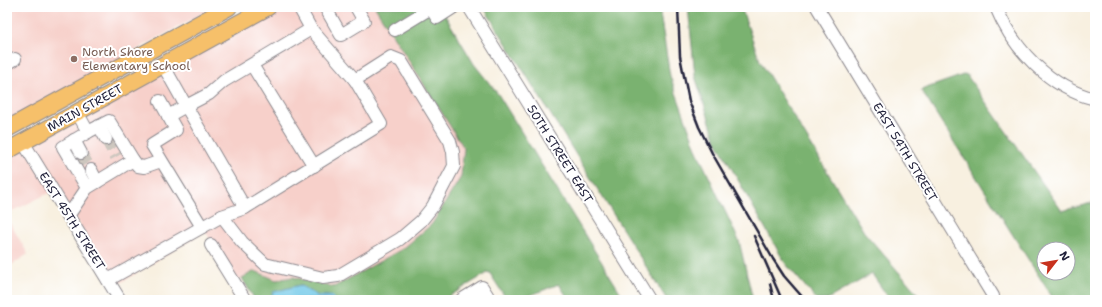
<svg xmlns="http://www.w3.org/2000/svg" width="1102" height="307" font-family="'Shantell Sans',sans-serif">
<style>
.built{fill:#f7d0ca}
.forest{fill:#7ab270;stroke:#4e6a56;fill-rule:evenodd}
.water{fill:#68c5e6;stroke:#457490}
.lines{fill:none;stroke-linecap:round;stroke-linejoin:round}
.minor-tunnel{stroke:#cdc7bf;stroke-width:12;stroke-dasharray:12 6;stroke-linecap:butt}
.minor-casing{stroke:#8d898e;stroke-width:14}
.major-casing{stroke:#8d898e;stroke-width:18}
.minor{stroke:#fff;stroke-width:12}
.major{stroke:#f6c06b;stroke-width:16}
.rail{stroke:#22223b;stroke-width:2.5}
.education-dot{fill:#8d6e63;stroke:#fff;stroke-width:1.5}
.labels{text-anchor:middle;dominant-baseline:central;stroke-width:4;stroke-linejoin:round;paint-order:stroke}
.education-label{font-size:12px;fill:#785e54;stroke:#fff;text-anchor:start}
.street-label{font-size:12px;fill:#22223b;stroke:#fff}
</style>
<rect width="100%" height="100%" fill="#fff"/>
<filter id="ink" filterUnits="userSpaceOnUse"><feTurbulence type="fractalNoise" baseFrequency=".025" numOctaves="2"/><feDisplacementMap in="SourceGraphic" scale="8" xChannelSelector="R" yChannelSelector="G"/><feConvolveMatrix kernelMatrix="1 2 1 2 8 2 1 2 1" color-interpolation-filters="sRGB"/></filter>
<filter id="wash" filterUnits="userSpaceOnUse"><feTurbulence type="fractalNoise" baseFrequency=".012" numOctaves="4" result="noise"/><feDisplacementMap in="SourceGraphic" scale="16" xChannelSelector="R" yChannelSelector="G"/><feGaussianBlur stdDeviation="0.9" result="paint"/><feColorMatrix in="noise" values="0 0 0 0 0 0 0 0 0 0 0 0 0 0 0 0 0 1.4 0 .05"/><feComposite in="paint" operator="in"/></filter>
<g filter="url(#wash)">
<rect width="100%" height="100%" fill="#f8f0e0"/>
<!-- built -->
<g class="built">
<polygon points="7,7 214,7 7,121 7,20 9,18"/>
<polygon points="282,7 375,7 464,148 461,177 432,224 404,248 334,287 293,277 276,280 255,271 237,281 205,231 117,285 57,189 7,214 7,159"/>
<polygon points="7,218 28,254 7,268"/>
</g>
<!-- forest -->
<g class="forest">
<polygon points="375,7 440,7 474,64 498,94 625,300 569,300 559,284 518,300 507,300 489,272 443,300 334,300 332,296 318,296 300,285 270,299 271,300 255,300 242,278 255,271 276,280 293,277 334,287 404,248 432,224 461,177 464,148"/>
<polygon points="488,7 659,7 670,76 697,151 739,241 753,300 667,300 484,8"/>
<polygon points="688,7 741,7 760,61 864,232 923,300 890,300 872,274 826,300 817,300 785,263 716,141 695,76"/>
<path d="M 966,74 L 1062,211 L 1095,202 L 1095,300 L 1054,300 L 921,90 ZM 1044,249 L 1068,249 L 1068,273 L 1044,273 Z"/>
</g>
<!-- water -->
<polygon class="water" points="300,285 318,296 332,296 335,299 270,299 273,292"/>
</g>
<g filter="url(#ink)">
<g class="lines">
<!-- minor-tunnel -->
<g class="minor-tunnel">
<polyline points="106,139 116,157"/>
<polyline points="81,153 91,170"/>
</g>
<!-- minor casing -->
<g class="minor-casing">
<g id="minor">
<polyline points="325,7 341,35 364,21 356,7"/>
<polyline points="430,7 437,18 454,7"/>
<polyline points="469,7 650,300"/>
<polyline points="817,7 993,296"/>
<path d="M 996,7 C 1013,49 1050,88 1095,99"/>
<polyline points="395,30 431,8"/>
<polyline points="7,64 15,59"/>
<polyline points="163,65 186,106 209,94 224,81 311,29 299,7"/>
<polyline points="252,65 314,166"/>
<polyline points="160,101 176,130 152,145 202,227"/>
<polyline points="168,116 186,106 245,208 222,216"/>
<polyline points="99,126 106,139"/>
<polyline points="74,140 81,153"/>
<polyline points="23,142 120,300"/>
<polyline points="133,160 138,166 144,167 161,161"/>
<polyline points="91,170 97,182"/>
<polyline points="87,188 63,147 88,132"/>
<polyline points="245,208 381,124 355,80"/>
<polyline points="68,216 87,188 133,160 109,121 88,132 77,112"/>
<polyline points="211,245 245,300"/>
<polyline points="108,280 222,216 242,242 265,264 323,278 338,276 400,239 421,221 433,206 454,166 453,152 450,141 401,61 391,57 355,80 311,29"/>
<polyline points="461,300 482,287 490,300"/>
</g>
</g>
<!-- major casing -->
<g class="major-casing">
<g id="major">
<polyline points="7,129 229,7"/>
<polyline points="7,151 268,7"/>
</g>
</g>
<!-- minor -->
<use href="#minor" class="minor"/>
<!-- major -->
<use href="#major" class="major"/>
<!-- rail -->
<g class="rail">
<polyline points="678,7 680,56 689,101 699,127 712,153 773,259 784,276 805,300"/>
<polyline points="754,236 782,300"/>
<polyline points="770,284 774,300"/>
</g>
</g>
</g>
<!-- markers -->
<circle class="education-dot" cx="74" cy="59" r="4"/>
<g class="labels">
<!-- education labels -->
<g class="education-label">
<text x="82" y="52">North Shore<tspan x="82" dy="14">Elementary School</tspan></text>
</g>
<!-- street labels -->
<g class="street-label">
<text transform="translate(85 108) rotate(-29)">MAIN STREET</text>
<text transform="translate(905 152) rotate(59)">EAST 54TH STREET</text>
<text transform="translate(560 154) rotate(58)">50TH STREET EAST</text>
<text transform="translate(72 221) rotate(58)">EAST 45TH STREET</text>
</g>
</g>
<!-- margin -->
<rect width="1102" height="307" fill="none" stroke="#fff" stroke-width="24"/>
<!-- north arrow -->
<g transform="translate(1056 261) rotate(59)"><circle r="19" fill="#ffffff" stroke="#a7a7b1"/>
<path d="M0-3L7 15L0 10L-7 15Z" fill="#c8321e"/>
<text y="-6" font-size="11" font-weight="bold" text-anchor="middle" fill="#22223b">N</text>
</g>
</svg>
